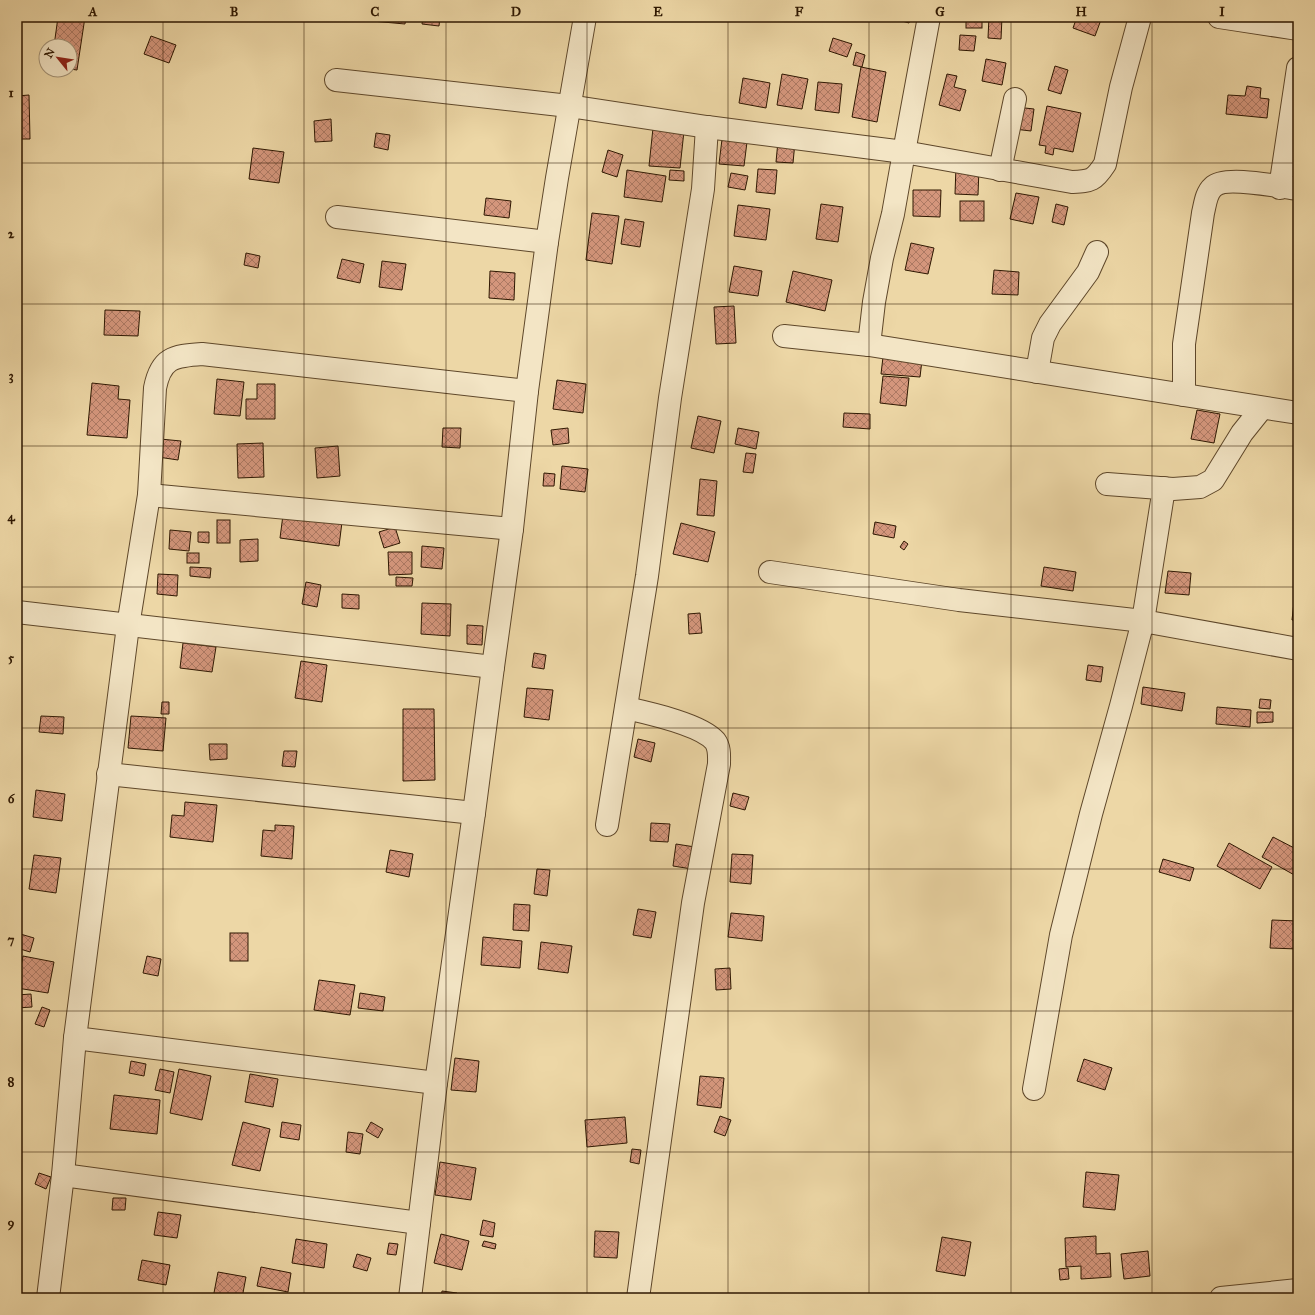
<svg xmlns="http://www.w3.org/2000/svg" width="1315" height="1315" font-family="'IM FELL Great Primer',serif">
<style>
.building{fill:url(#building-cross-hatch);stroke:#2e1701}
.lines{fill:none;stroke-linecap:round;stroke-linejoin:round}
.minor-casing{stroke:#5e472a;stroke-width:24}
.minor{stroke:#f3e5c5;stroke-width:22}
.grid{fill:none;stroke:#2e1701;stroke-width:1;stroke-opacity:0.55}
.neatline{fill:none;stroke:#2e1701;stroke-width:1.5}
.grid-label{font-size:13px;text-anchor:middle;font-weight:bold;fill:#2e1701}
</style>
<defs>
<pattern id="building-cross-hatch" width="8" height="8" patternUnits="userSpaceOnUse"><rect width="8" height="8" fill="#d4967c"/><path d="M0 0l8 8M0 8l8-8" fill="none" stroke="#ac7963"/></pattern>
</defs>
<rect width="100%" height="100%" fill="#edd7a6"/>
<filter id="stains"><feTurbulence type="fractalNoise" baseFrequency=".005" numOctaves="4"/><feColorMatrix values="0 0 0 0 .2 0 0 0 0 .09 0 0 0 0 .02 0 0 0 .5 -.17"/></filter>
<radialGradient id="worn" r=".72"><stop offset=".6" stop-color="#630" stop-opacity="0"/><stop offset="1" stop-color="#630" stop-opacity=".3"/></radialGradient>
<!-- building -->
<g class="building">
<polygon points="58,17 85,17 77,70 70,69 70,46 54,46"/>
<polygon points="373,17 406,17 405,24 372,21"/>
<polygon points="423,17 440,17 439,26 422,24"/>
<polygon points="888,17 911,17 909,23"/>
<rect x="966" y="17" width="16" height="11"/>
<polygon points="989,17 1002,17 1001,39 988,38"/>
<polygon points="1077,17 1102,17 1095,36 1073,28"/>
<polygon points="960,35 976,36 974,51 959,50"/>
<polygon points="151,36 176,45 169,63 144,54"/>
<polygon points="833,38 852,44 847,57 829,51"/>
<polygon points="856,52 865,55 862,67 853,65"/>
<polygon points="986,59 1006,63 1002,85 982,81"/>
<polygon points="1055,66 1068,70 1061,94 1048,90"/>
<polygon points="861,67 886,72 877,122 852,117"/>
<polygon points="782,74 808,79 802,109 777,105"/>
<polygon points="947,74 957,76 954,87 966,90 960,111 939,105"/>
<polygon points="743,78 770,83 766,108 739,103"/>
<polygon points="818,82 842,84 839,113 815,110"/>
<polygon points="1247,86 1261,88 1260,98 1269,99 1267,118 1226,114 1228,95 1245,96"/>
<polygon points="29,95 30,139 17,139 17,96"/>
<polygon points="1047,106 1081,113 1073,152 1054,148 1053,155 1045,153 1046,146 1039,145"/>
<polygon points="1016,107 1034,109 1031,131 1014,129"/>
<polygon points="331,119 332,141 315,142 314,121"/>
<polygon points="653,128 684,131 680,168 649,166"/>
<polygon points="723,131 748,134 744,166 719,164"/>
<polygon points="376,133 390,135 388,150 374,147"/>
<polygon points="778,141 795,142 793,163 776,162"/>
<polygon points="253,148 284,152 279,183 249,179"/>
<polygon points="608,150 623,155 617,177 602,172"/>
<polygon points="956,166 979,168 978,195 955,194"/>
<polygon points="758,169 777,170 775,194 756,192"/>
<polygon points="627,170 666,176 662,202 624,197"/>
<polygon points="670,170 684,171 684,181 669,180"/>
<polygon points="731,173 748,176 745,190 728,187"/>
<polygon points="913,190 941,190 940,217 913,216"/>
<polygon points="1016,193 1039,197 1033,224 1010,219"/>
<polygon points="486,198 511,201 509,218 484,215"/>
<rect x="960" y="201" width="24" height="20"/>
<polygon points="821,204 843,207 838,242 816,239"/>
<polygon points="1056,204 1068,207 1064,225 1052,222"/>
<polygon points="738,205 770,209 766,240 734,236"/>
<polygon points="592,213 619,216 612,264 586,260"/>
<polygon points="625,219 644,222 640,247 621,244"/>
<polygon points="911,243 934,248 928,274 905,270"/>
<polygon points="246,253 260,256 258,268 244,265"/>
<polygon points="342,259 364,264 360,283 337,278"/>
<polygon points="382,261 406,264 402,290 379,287"/>
<polygon points="734,266 762,271 758,296 729,292"/>
<polygon points="994,270 1019,272 1018,295 992,294"/>
<polygon points="490,271 515,273 514,300 489,298"/>
<polygon points="793,271 832,280 825,311 786,302"/>
<polygon points="734,306 736,343 716,344 714,307"/>
<polygon points="105,310 140,311 138,336 104,335"/>
<polygon points="883,357 922,360 920,377 881,374"/>
<polygon points="883,376 909,378 906,406 880,403"/>
<polygon points="217,379 244,382 240,416 214,414"/>
<polygon points="557,380 586,384 583,413 553,409"/>
<polygon points="92,383 119,386 118,399 130,400 127,438 87,435"/>
<polygon points="257,384 275,384 275,419 246,419 246,399 257,399"/>
<polygon points="1197,410 1220,414 1214,443 1191,439"/>
<polygon points="844,413 870,414 870,429 843,427"/>
<polygon points="698,416 721,421 714,453 691,448"/>
<polygon points="443,428 461,428 460,448 442,447"/>
<polygon points="568,428 569,443 553,445 551,430"/>
<polygon points="738,428 759,432 756,449 735,444"/>
<polygon points="160,439 181,441 178,460 158,457"/>
<polygon points="263,443 264,477 238,478 237,444"/>
<polygon points="338,446 340,476 317,478 315,448"/>
<polygon points="746,453 756,454 753,473 743,472"/>
<polygon points="562,466 588,469 585,492 560,489"/>
<polygon points="544,473 555,474 554,486 543,486"/>
<polygon points="700,479 717,481 714,516 697,515"/>
<polygon points="283,515 342,522 339,546 280,538"/>
<rect x="217" y="520" width="13" height="23"/>
<polygon points="875,522 896,526 894,538 873,534"/>
<polygon points="681,523 715,532 708,562 673,554"/>
<polygon points="395,527 400,543 384,548 379,532"/>
<polygon points="170,530 191,532 189,551 169,549"/>
<polygon points="198,532 209,532 209,543 198,542"/>
<polygon points="258,539 258,561 240,562 240,540"/>
<polygon points="904,541 908,544 904,550 900,547"/>
<polygon points="422,546 444,548 442,569 421,567"/>
<polygon points="388,552 412,552 412,574 389,575"/>
<rect x="187" y="553" width="12" height="10"/>
<polygon points="190,567 211,568 210,578 190,576"/>
<polygon points="1044,567 1076,572 1073,591 1041,586"/>
<polygon points="1168,571 1191,573 1189,595 1165,593"/>
<polygon points="158,574 178,575 177,596 157,594"/>
<polygon points="396,577 413,578 412,586 396,586"/>
<polygon points="306,582 321,585 317,607 302,604"/>
<polygon points="1295,593 1298,593 1298,621 1292,620"/>
<polygon points="342,594 359,595 359,609 342,608"/>
<polygon points="422,603 451,604 450,636 421,634"/>
<polygon points="700,613 702,633 689,634 688,614"/>
<polygon points="467,625 483,626 482,645 467,644"/>
<polygon points="183,643 216,647 212,672 180,668"/>
<polygon points="534,653 546,655 544,669 532,667"/>
<polygon points="301,661 327,665 322,702 295,698"/>
<polygon points="1088,665 1103,667 1101,682 1086,680"/>
<polygon points="1143,687 1185,693 1182,711 1141,704"/>
<polygon points="527,688 553,690 549,720 524,717"/>
<polygon points="1298,688 1298,728 1297,728"/>
<polygon points="1260,699 1271,700 1270,709 1259,708"/>
<polygon points="162,702 169,702 169,714 161,714"/>
<polygon points="1217,707 1251,710 1250,727 1216,724"/>
<polygon points="403,709 434,709 435,780 403,781"/>
<polygon points="1257,712 1273,712 1273,722 1257,723"/>
<polygon points="41,716 64,717 63,734 39,732"/>
<polygon points="131,716 166,718 163,751 128,748"/>
<polygon points="638,739 655,743 651,762 634,757"/>
<polygon points="209,744 227,744 227,759 210,760"/>
<polygon points="284,751 297,751 295,767 282,766"/>
<polygon points="36,790 65,794 62,821 33,817"/>
<polygon points="733,793 749,797 745,810 730,806"/>
<polygon points="185,802 217,805 213,842 170,837 172,815 184,816"/>
<polygon points="651,823 670,824 668,842 650,841"/>
<polygon points="275,825 294,826 292,859 261,856 263,830 275,831"/>
<polygon points="1273,837 1298,850 1298,877 1262,857"/>
<polygon points="1229,843 1272,867 1260,889 1217,866"/>
<polygon points="676,844 695,847 692,869 673,866"/>
<polygon points="390,850 413,854 409,877 386,872"/>
<polygon points="732,854 753,855 751,884 730,882"/>
<polygon points="34,855 61,858 56,893 29,889"/>
<polygon points="1163,859 1194,868 1190,881 1159,872"/>
<polygon points="537,869 550,870 547,896 534,894"/>
<polygon points="514,904 530,905 529,931 513,930"/>
<polygon points="638,909 656,912 651,938 633,935"/>
<polygon points="731,913 764,916 762,941 728,937"/>
<polygon points="1272,920 1298,921 1298,949 1270,948"/>
<polygon points="17,933 34,938 30,952 17,948"/>
<rect x="230" y="933" width="18" height="28"/>
<polygon points="483,937 522,941 520,968 481,965"/>
<polygon points="541,942 572,946 568,973 538,969"/>
<polygon points="23,956 54,962 48,993 17,988"/>
<polygon points="147,956 161,959 158,976 143,973"/>
<polygon points="730,968 731,989 716,990 715,969"/>
<polygon points="319,980 355,985 350,1015 314,1010"/>
<polygon points="360,993 385,997 383,1011 358,1008"/>
<polygon points="31,994 32,1007 17,1008 17,995"/>
<polygon points="42,1007 50,1010 44,1027 35,1024"/>
<polygon points="455,1058 479,1061 476,1092 451,1090"/>
<polygon points="1084,1059 1112,1068 1105,1090 1077,1081"/>
<polygon points="131,1061 146,1064 144,1076 129,1073"/>
<polygon points="160,1069 174,1072 170,1093 155,1090"/>
<polygon points="179,1069 211,1076 202,1120 170,1113"/>
<polygon points="250,1074 278,1079 273,1107 245,1102"/>
<polygon points="700,1076 724,1078 721,1108 697,1105"/>
<polygon points="114,1095 160,1100 157,1134 110,1129"/>
<polygon points="720,1116 731,1120 725,1136 714,1132"/>
<polygon points="625,1117 627,1143 587,1147 585,1120"/>
<polygon points="243,1122 270,1129 260,1171 232,1165"/>
<polygon points="282,1122 301,1125 299,1140 280,1137"/>
<polygon points="371,1122 383,1129 378,1138 366,1131"/>
<polygon points="348,1132 363,1134 360,1154 346,1152"/>
<polygon points="632,1149 641,1150 639,1164 630,1162"/>
<polygon points="440,1162 476,1168 471,1200 435,1195"/>
<polygon points="1086,1172 1119,1175 1115,1210 1083,1207"/>
<polygon points="39,1173 51,1177 46,1189 35,1184"/>
<polygon points="113,1198 126,1198 125,1210 112,1210"/>
<polygon points="158,1212 181,1215 177,1238 154,1235"/>
<polygon points="483,1220 495,1223 493,1237 480,1235"/>
<polygon points="595,1231 619,1232 617,1258 594,1257"/>
<polygon points="441,1234 469,1241 462,1270 434,1263"/>
<polygon points="1096,1236 1096,1254 1110,1253 1111,1277 1081,1279 1081,1266 1066,1267 1065,1238"/>
<polygon points="942,1237 971,1242 965,1276 936,1271"/>
<polygon points="296,1239 327,1244 324,1268 292,1263"/>
<polygon points="484,1241 496,1244 495,1249 482,1246"/>
<polygon points="389,1243 398,1244 396,1255 387,1254"/>
<polygon points="1148,1251 1150,1276 1124,1279 1121,1254"/>
<polygon points="357,1254 371,1258 367,1271 353,1267"/>
<polygon points="142,1260 170,1265 166,1285 138,1280"/>
<polygon points="261,1267 291,1273 288,1292 257,1286"/>
<polygon points="1068,1268 1069,1279 1060,1280 1059,1269"/>
<polygon points="218,1272 246,1277 242,1298 213,1298"/>
<polygon points="442,1291 457,1293 457,1298 441,1298"/>
</g>
<g class="lines">
<!-- minor casing -->
<g class="minor-casing">
<g id="minor">
<polyline points="1219,17 1298,29"/>
<polyline points="336,80 569,106 707,127 904,152 929,17"/>
<polyline points="1000,170 1015,99"/>
<polyline points="1280,188 1298,68"/>
<polyline points="337,217 547,242"/>
<polyline points="784,336 869,345 1298,413"/>
<path d="M 869,345 L 874,302 L 882,258 L 893,214 L 904,152 L 1072,182 C 1091,181 1094,181 1105,164 L 1121,87 L 1140,17"/>
<polyline points="1037,372 1043,338 1050,324 1088,272 1097,252"/>
<path d="M 1184,395 L 1184,344 L 1203,213 C 1205,205 1206,193 1213,187 C 1225,175 1280,187 1298,189"/>
<polyline points="1107,484 1173,489 1200,487 1213,480 1242,433 1262,408"/>
<polyline points="149,495 512,529"/>
<polyline points="770,572 959,600 1143,621 1164,488"/>
<polyline points="17,612 493,667 474,813 436,1083 410,1298"/>
<polyline points="493,667 512,529 527,391 547,242 557,178 585,17"/>
<path d="M 626,708 C 648,713 700,724 715,741 C 720,748 719,756 719,764 L 693,903 L 638,1298"/>
<polyline points="108,774 474,813"/>
<polyline points="607,825 647,576 670,398 703,189 707,127"/>
<path d="M 436,1083 L 75,1038 L 128,626 L 149,495 L 155,388 C 161,358 173,356 202,354 L 527,391"/>
<polyline points="1034,1089 1061,935 1091,814 1121,706 1143,621 1298,649"/>
<polyline points="63,1175 419,1223"/>
<polyline points="48,1298 63,1175 75,1038"/>
<polyline points="1221,1298 1298,1290"/>
</g>
</g>
<!-- minor -->
<use href="#minor" class="minor"/>
</g>
<!-- grid -->
<path class="grid" d="M 163,17 L 163,1298M 304,17 L 304,1298M 446,17 L 446,1298M 587,17 L 587,1298M 728,17 L 728,1298M 869,17 L 869,1298M 1011,17 L 1011,1298M 1152,17 L 1152,1298M 17,163 L 1298,163M 17,304 L 1298,304M 17,446 L 1298,446M 17,587 L 1298,587M 17,728 L 1298,728M 17,869 L 1298,869M 17,1011 L 1298,1011M 17,1152 L 1298,1152"/>
<!-- margin -->
<rect width="1315" height="1315" fill="none" stroke="#edd7a6" stroke-width="44"/>
<!-- north arrow -->
<g transform="translate(58 58) rotate(300)"><circle r="19" fill="#f3e5c5" stroke="#a49377"/>
<path d="M0-3L7 15L0 10L-7 15Z" fill="#8f2418"/>
<text y="-6" font-size="11" font-weight="bold" text-anchor="middle" fill="#2e1701">N</text>
</g>
<rect x="22" y="22" width="1271" height="1271" class="neatline"/>
<g class="grid-label">
<text x="93" y="16">A</text>
<text x="234" y="16">B</text>
<text x="375" y="16">C</text>
<text x="516" y="16">D</text>
<text x="658" y="16">E</text>
<text x="799" y="16">F</text>
<text x="940" y="16">G</text>
<text x="1081" y="16">H</text>
<text x="1222" y="16">I</text>
<text x="11" y="97">1</text>
<text x="11" y="238">2</text>
<text x="11" y="380">3</text>
<text x="11" y="521">4</text>
<text x="11" y="662">5</text>
<text x="11" y="803">6</text>
<text x="11" y="944">7</text>
<text x="11" y="1086">8</text>
<text x="11" y="1227">9</text>
</g>
<rect width="100%" height="100%" filter="url(#stains)"/>
<rect width="100%" height="100%" fill="url(#worn)"/>
</svg>
